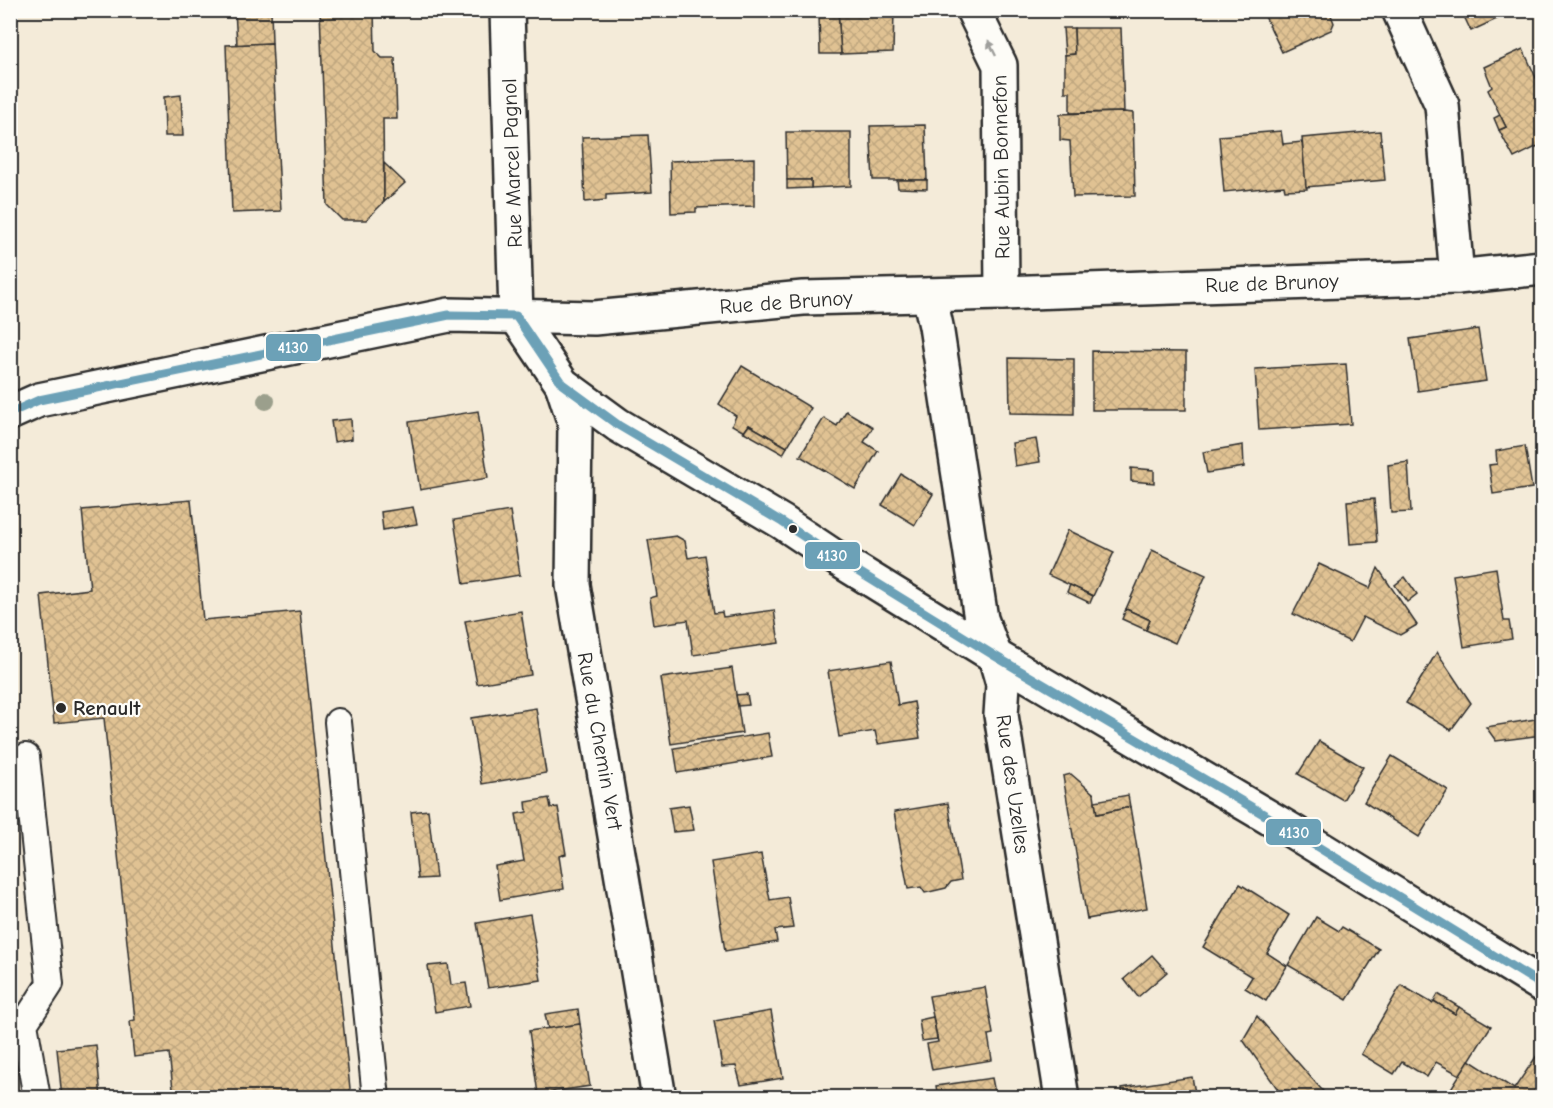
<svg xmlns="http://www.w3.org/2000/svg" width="1553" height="1108" font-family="'Comic Neue',sans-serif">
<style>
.building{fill:url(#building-cross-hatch);stroke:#2b2b2b;stroke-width:1.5}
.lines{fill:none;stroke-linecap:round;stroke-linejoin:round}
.service-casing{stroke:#2b2b2b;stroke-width:30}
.minor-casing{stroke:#2b2b2b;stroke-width:38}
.tertiary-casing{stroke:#2b2b2b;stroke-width:38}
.service{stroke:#fdfcf7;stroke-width:26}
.minor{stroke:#fdfcf7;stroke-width:33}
.tertiary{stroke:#fdfcf7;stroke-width:33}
.bus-1-casing{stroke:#fdfcf7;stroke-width:14}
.bus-1{stroke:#6ca1b7;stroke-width:9}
.tree{fill:#9b9f8c}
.oneway{fill:#9e9e9b}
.bus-dot{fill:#2b2b2b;stroke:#fdfcf7;stroke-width:2}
.labels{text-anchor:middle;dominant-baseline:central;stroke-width:4.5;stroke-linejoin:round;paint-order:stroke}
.street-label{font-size:21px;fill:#2b2b2b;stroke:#fdfcf7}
.poi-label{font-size:21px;font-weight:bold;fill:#2b2b2b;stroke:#fdfcf7;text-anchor:start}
.line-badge{stroke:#fdfcf7;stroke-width:2}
.badge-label{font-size:16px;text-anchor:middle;font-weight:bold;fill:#fff}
</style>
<defs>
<pattern id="building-cross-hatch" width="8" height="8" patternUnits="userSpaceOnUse" patternTransform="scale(1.5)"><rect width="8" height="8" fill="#e0c293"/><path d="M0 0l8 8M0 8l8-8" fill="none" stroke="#c0a77f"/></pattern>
</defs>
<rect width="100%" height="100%" fill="#f4ebd9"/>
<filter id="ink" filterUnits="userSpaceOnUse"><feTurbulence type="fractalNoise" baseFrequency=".0167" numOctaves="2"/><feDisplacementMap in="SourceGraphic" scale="12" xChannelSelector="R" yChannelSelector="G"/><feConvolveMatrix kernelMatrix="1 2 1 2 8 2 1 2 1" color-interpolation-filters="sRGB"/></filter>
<g filter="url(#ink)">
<!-- building -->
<g class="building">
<polygon points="235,10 271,10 272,43 237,45"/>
<polygon points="320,10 374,10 375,51 382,58 395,58 397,119 383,119 384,202 366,220 342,220 327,205"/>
<polygon points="838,10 894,10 893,52 841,54"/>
<polygon points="1262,10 1329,10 1334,23 1331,30 1282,52"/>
<polygon points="1461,10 1516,10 1471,31"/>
<polygon points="838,11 841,54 820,54 819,13"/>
<polygon points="1063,28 1074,28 1075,54 1065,55"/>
<polygon points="1074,28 1121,28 1124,112 1070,113 1070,92 1065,92 1065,55 1075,54"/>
<polygon points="272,43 281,211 232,213 226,45"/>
<polygon points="1523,49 1542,91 1542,144 1514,158 1499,130 1506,127 1488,90 1492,87 1484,67"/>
<polygon points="181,95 183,136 165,136 164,97"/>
<polygon points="1124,112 1133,113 1135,196 1073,197 1070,141 1060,140 1060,114"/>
<polygon points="1500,115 1506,127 1499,130 1494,118"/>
<polygon points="925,125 927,180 873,180 870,126"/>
<polygon points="1281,131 1283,144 1302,142 1307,189 1285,190 1284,186 1224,192 1219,136"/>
<polygon points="1380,131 1385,180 1306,187 1302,138"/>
<polygon points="786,132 851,132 851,186 811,188 811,180 787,180"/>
<polygon points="648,135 652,192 606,195 606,200 585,202 582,137"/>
<polygon points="754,158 754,206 696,208 696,212 671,213 670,161"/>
<polygon points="384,163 405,183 384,202"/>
<polygon points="787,180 811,180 811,188 787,189"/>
<polygon points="897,180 927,180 927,189 898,188"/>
<polygon points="1478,329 1486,381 1418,391 1410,339"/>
<polygon points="1092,351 1186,352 1186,410 1092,410"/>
<polygon points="1009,358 1074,359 1074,414 1010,413"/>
<polygon points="1346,364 1351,424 1259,430 1255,369"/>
<polygon points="742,366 811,408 787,447 749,425 744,432 732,425 736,416 719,404"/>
<polygon points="478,411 488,478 420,490 409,422"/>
<polygon points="846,411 873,427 864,442 878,451 855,489 800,456 824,418 837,426"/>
<polygon points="351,419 352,439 334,442 331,421"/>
<polygon points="749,425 787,447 783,454 744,432"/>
<polygon points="1036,439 1040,462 1015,466 1012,443"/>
<polygon points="1243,445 1244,467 1207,473 1203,452"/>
<polygon points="1525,446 1532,488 1493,494 1489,465 1497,464 1496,451"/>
<polygon points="1408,462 1411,512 1391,513 1388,465"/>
<polygon points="1131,468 1154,470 1154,483 1131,481"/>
<polygon points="901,474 933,494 915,525 882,505"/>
<polygon points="1374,499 1377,542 1350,544 1347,501"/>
<polygon points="191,500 203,620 300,611 351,1098 174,1098 169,1053 134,1057 130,1021 135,1020 104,718 54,723 41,595 90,589 82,510"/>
<polygon points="413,507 417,524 383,530 381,512"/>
<polygon points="510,511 520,575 464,584 454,520"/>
<polygon points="1068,530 1114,552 1093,596 1048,575"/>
<polygon points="676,536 685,541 688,558 705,555 714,613 722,612 723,617 774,610 779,643 693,655 688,620 654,625 650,598 657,596 648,540"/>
<polygon points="1152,550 1206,575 1175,643 1146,630 1150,620 1126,609"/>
<polygon points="1319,564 1370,588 1378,568 1417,625 1400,635 1363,617 1350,642 1293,614"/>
<polygon points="1496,568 1504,621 1509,621 1512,639 1464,647 1453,575"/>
<polygon points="1405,577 1417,594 1407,602 1395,585"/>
<polygon points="1070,585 1093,596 1090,603 1067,592"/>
<polygon points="1126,609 1150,620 1146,630 1122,619"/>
<polygon points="521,611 531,675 477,684 465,621"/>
<polygon points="1437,652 1471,703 1451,730 1406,703"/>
<polygon points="891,661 898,705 914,702 920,738 878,744 875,731 839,737 828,671"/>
<polygon points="732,668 742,733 671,744 661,678"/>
<polygon points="747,694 749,705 738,706 736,695"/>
<polygon points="536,708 546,773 482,784 471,718"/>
<polygon points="1542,718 1542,735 1496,741 1486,727"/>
<polygon points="768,733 772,757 678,773 674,748"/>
<polygon points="1319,741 1363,767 1343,800 1298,774"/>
<polygon points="1392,756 1448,790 1419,837 1364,802"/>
<polygon points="1071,774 1094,794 1097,814 1130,807 1147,908 1087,919 1063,776"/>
<polygon points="1128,795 1130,807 1097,814 1095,801"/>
<polygon points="549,798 551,808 558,807 566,854 559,856 564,889 500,900 495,866 524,861 516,814 527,812 526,802"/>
<polygon points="948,803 961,880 951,882 946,888 925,893 921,887 908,889 894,812"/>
<polygon points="689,805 694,830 673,832 669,808"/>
<polygon points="428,810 436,878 418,879 411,812"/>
<polygon points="761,854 770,900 788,897 793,928 775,930 777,942 725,951 711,862"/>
<polygon points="1240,884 1289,915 1267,953 1287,966 1266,1001 1245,988 1252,977 1203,947"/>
<polygon points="530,914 541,980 488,988 477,923"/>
<polygon points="1316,917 1339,931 1342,927 1379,949 1347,1000 1288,965"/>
<polygon points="1152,955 1167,972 1138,997 1124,979"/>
<polygon points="448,964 451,985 466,983 470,1006 435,1012 428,966"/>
<polygon points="1401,985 1432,1003 1434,1001 1455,1014 1459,1007 1491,1026 1460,1075 1436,1062 1427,1077 1402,1062 1394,1074 1361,1054"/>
<polygon points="985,987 993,1034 988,1035 992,1060 932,1070 927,1044 938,1042 929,996"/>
<polygon points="1438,994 1459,1007 1455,1014 1434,1001"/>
<polygon points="578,1009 580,1024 548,1029 545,1014"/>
<polygon points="771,1011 783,1078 741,1085 736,1066 722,1067 714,1021"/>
<polygon points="1257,1016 1329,1098 1284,1098 1243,1040"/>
<polygon points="933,1017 937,1039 922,1041 919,1020"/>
<polygon points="580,1024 590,1086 538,1094 529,1031"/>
<polygon points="96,1045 101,1098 62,1098 57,1049"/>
<polygon points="1540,1051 1542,1053 1542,1094 1541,1098 1445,1098 1469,1060 1514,1089"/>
<polygon points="1192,1077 1196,1098 1123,1098 1122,1088"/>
<polygon points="992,1078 996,1098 938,1098 936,1086"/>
</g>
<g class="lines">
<!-- service casing -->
<g class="service-casing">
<g id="service">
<polyline points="338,722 376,1098"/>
<polyline points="26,757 50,984 24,1024 37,1098"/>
</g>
</g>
<!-- minor casing -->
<g class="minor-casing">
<g id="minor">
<polyline points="507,10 516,316 562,384 618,425 782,522 833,556 995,656 1292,831 1542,985"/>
<polyline points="973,10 1000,65 1002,293"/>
<polyline points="1399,10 1442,105 1457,277"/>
<polyline points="929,295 936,326 981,619 995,656 1003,684 1001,715 1062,1098"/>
<polyline points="562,384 575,424 573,585 659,1098"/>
</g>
</g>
<!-- tertiary casing -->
<g class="tertiary-casing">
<polyline id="tertiary" points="10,413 39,400 449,315 594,318 803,298 1002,293 1457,277 1542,268"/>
</g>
<!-- service -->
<use href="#service" class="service"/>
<!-- minor -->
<use href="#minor" class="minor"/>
<!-- tertiary -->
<use href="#tertiary" class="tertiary"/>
<!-- bus-1 casing -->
<g class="bus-1-casing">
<polyline id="bus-1" points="10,413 39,400 449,315 516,316 562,384 618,425 782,522 833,556 995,656 1292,831 1542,985"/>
</g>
<!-- bus-1 -->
<use href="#bus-1" class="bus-1"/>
</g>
<!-- trees -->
<circle class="tree" cx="266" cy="401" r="9"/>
<!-- one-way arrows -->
<defs><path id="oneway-solid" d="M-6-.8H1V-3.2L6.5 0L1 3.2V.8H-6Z" transform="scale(1.5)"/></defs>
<use class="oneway" href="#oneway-solid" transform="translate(992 48) rotate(-116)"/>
</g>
<!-- markers -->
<g class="bus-dot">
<circle cx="793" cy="529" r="5"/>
<circle cx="61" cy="708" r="6"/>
</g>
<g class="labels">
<!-- street labels -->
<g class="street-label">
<text transform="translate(512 163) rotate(-92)">Rue Marcel Pagnol</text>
<text transform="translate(1001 167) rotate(-91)">Rue Aubin Bonnefon</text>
<text transform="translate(1272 283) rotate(-2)">Rue de Brunoy</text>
<text transform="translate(786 302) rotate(-4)">Rue de Brunoy</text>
<text transform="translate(600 741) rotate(80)">Rue du Chemin Vert</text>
<text transform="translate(1013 784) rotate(82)">Rue des Uzelles</text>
</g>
<!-- poi labels -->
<g class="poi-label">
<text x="73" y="708">Renault</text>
</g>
</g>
<g class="line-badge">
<rect x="265" y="333" width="57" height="29" rx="6" fill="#6ca1b7"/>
<rect x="804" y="541" width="57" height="29" rx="6" fill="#6ca1b7"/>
<rect x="1265" y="818" width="57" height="28" rx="6" fill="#6ca1b7"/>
</g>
<g class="badge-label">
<text x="293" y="353">4130</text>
<text x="832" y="561">4130</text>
<text x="1294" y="838">4130</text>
</g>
<!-- margin -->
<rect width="1553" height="1108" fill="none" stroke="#fdfcf7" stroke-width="36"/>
<rect x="18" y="18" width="1517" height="1072" fill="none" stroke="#2b2b2b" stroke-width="2" filter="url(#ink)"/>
</svg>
